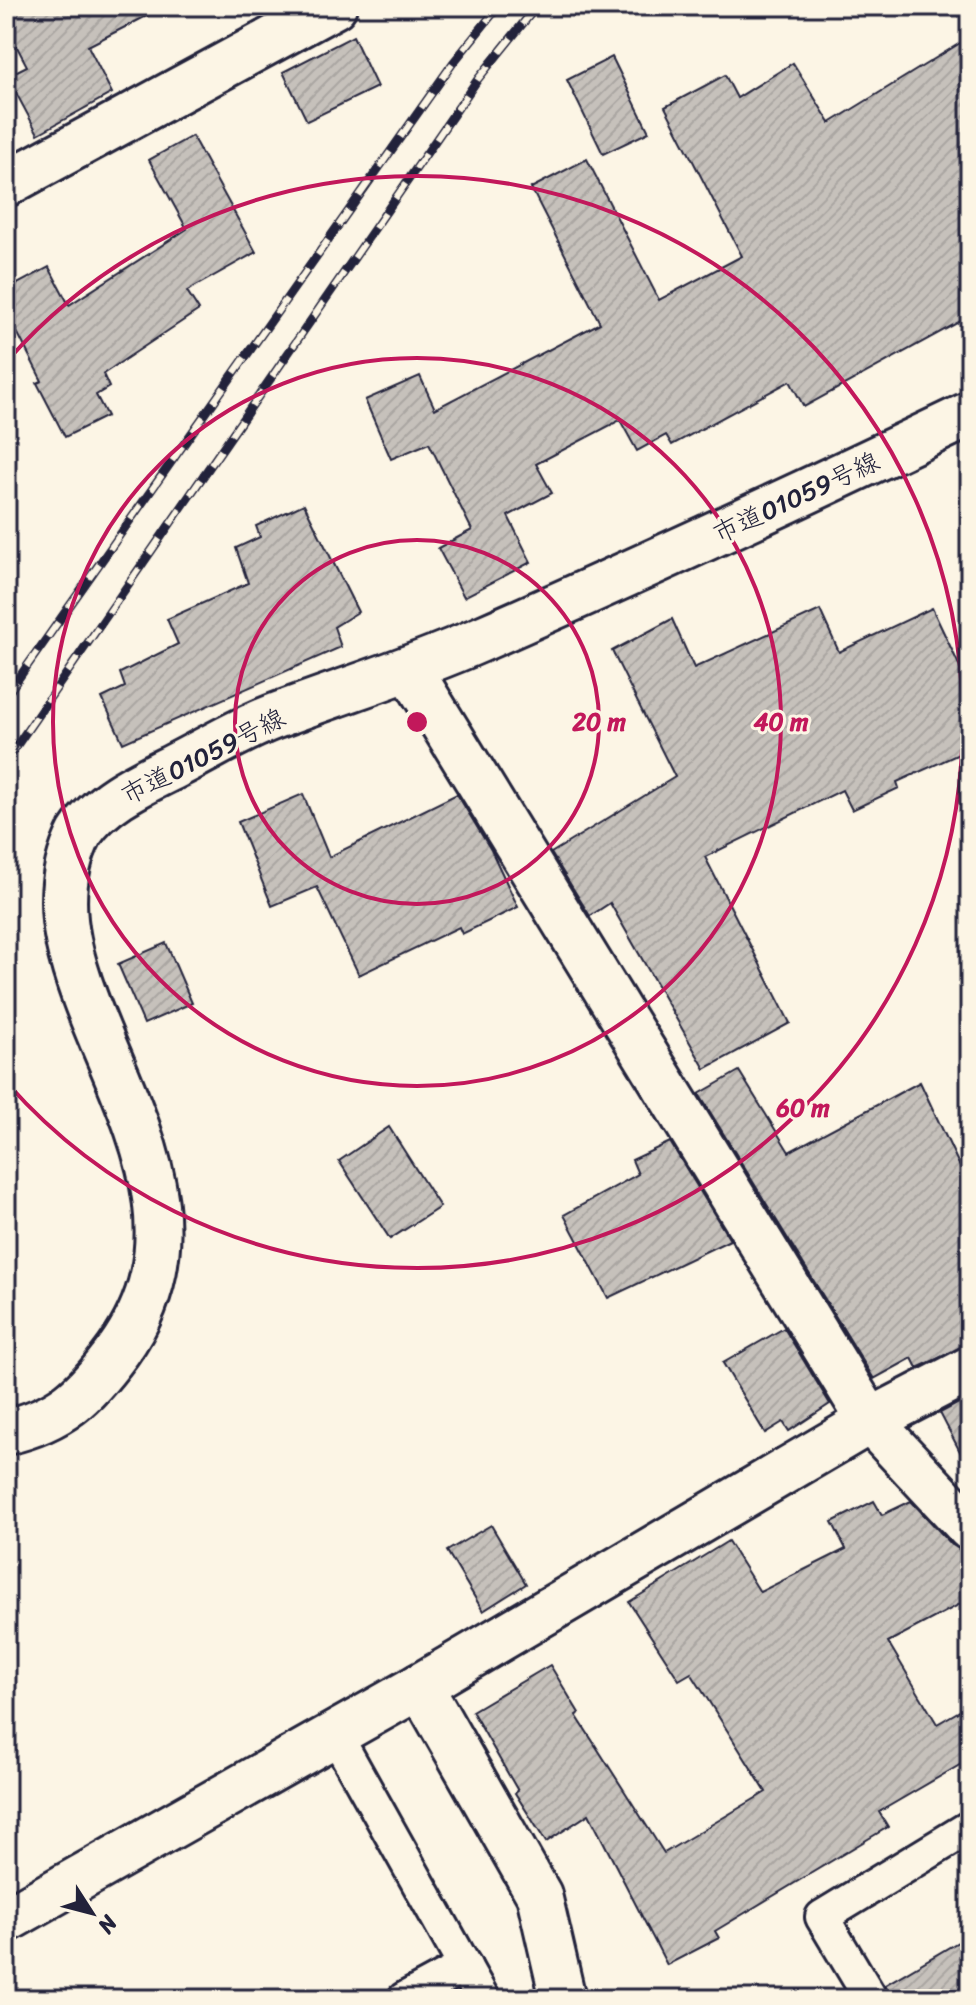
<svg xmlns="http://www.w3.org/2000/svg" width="976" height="2005" font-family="Sriracha,'Klee One',sans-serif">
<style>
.building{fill:url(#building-hatch);stroke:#22223b;stroke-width:2}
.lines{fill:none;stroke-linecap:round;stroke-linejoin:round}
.service-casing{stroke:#22223b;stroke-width:38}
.minor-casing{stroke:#22223b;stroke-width:50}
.tertiary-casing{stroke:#22223b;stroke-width:50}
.service{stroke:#fcf5e5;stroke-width:32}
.minor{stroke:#fcf5e5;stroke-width:44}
.tertiary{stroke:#fcf5e5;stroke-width:44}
.rail-casing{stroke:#22223b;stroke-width:9}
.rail{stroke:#fcf5e5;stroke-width:6;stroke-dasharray:18;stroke-linecap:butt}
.ring{fill:none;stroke:#c2185b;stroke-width:4}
.labels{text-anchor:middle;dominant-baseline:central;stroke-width:6;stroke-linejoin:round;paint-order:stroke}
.street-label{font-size:26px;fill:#22223b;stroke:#fcf5e5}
.centre{fill:#c2185b;stroke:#fcf5e5;stroke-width:4}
.ring-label{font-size:24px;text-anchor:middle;font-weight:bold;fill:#c2185b;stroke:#fcf5e5;stroke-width:6;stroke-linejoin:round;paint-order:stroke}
</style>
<defs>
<pattern id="building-hatch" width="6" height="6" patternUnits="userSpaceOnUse" patternTransform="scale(2)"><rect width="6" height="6" fill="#c6c1bb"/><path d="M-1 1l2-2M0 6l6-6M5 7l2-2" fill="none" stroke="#aaa6a2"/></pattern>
</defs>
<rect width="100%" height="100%" fill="#fcf5e5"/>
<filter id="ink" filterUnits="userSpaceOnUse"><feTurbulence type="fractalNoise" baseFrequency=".0125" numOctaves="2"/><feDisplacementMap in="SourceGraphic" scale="16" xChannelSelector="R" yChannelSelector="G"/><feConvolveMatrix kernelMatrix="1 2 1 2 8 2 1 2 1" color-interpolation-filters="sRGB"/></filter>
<g filter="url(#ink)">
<!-- building -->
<g class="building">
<polygon points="6,6 166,6 88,46 112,93 38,134 7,76 27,66 6,26"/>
<polygon points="353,36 377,87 307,121 283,72"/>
<polygon points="970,37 970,316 804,407 790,381 672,445 666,435 637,451 620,420 536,464 552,493 508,516 531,562 464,597 438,548 472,530 429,443 391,459 365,400 420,376 435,409 600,323 531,188 587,159 659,300 742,256 665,107 725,75 737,98 793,63 830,123"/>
<polygon points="612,57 649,132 603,154 567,80"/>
<polygon points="192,136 256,252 187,291 199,310 103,374 109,387 96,395 107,416 65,437 37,383 42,381 6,310 6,290 49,267 69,305 187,229 149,160"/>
<polygon points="304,504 358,612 334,627 341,647 123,743 102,698 125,687 120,673 178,644 167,619 248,583 236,548 260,537 256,526"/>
<polygon points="932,608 970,688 970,749 897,782 899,788 852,810 842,790 705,857 790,1023 705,1069 610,903 590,916 551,853 675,777 612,651 672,619 694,668 820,610 839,652"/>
<polygon points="303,794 329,857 457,794 491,850 518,907 462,934 459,927 359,975 317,887 272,906 238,822"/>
<polygon points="166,943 192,1003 144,1024 118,964"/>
<polygon points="739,1071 789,1152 920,1082 970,1188 970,1344 917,1368 912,1358 874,1379 699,1094"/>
<polygon points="389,1127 440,1207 390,1239 339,1161"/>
<polygon points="670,1142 730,1240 608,1298 564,1215 638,1174 632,1160"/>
<polygon points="784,1328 830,1404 789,1431 783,1422 765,1433 723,1363"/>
<polygon points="970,1397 970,1471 940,1413"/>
<polygon points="874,1501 882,1515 911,1501 952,1545 970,1552 970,1599 888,1642 937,1724 970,1705 970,1759 879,1812 888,1827 715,1931 719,1938 667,1965 589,1814 546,1842 515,1793 518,1791 472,1711 550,1665 579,1713 576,1715 664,1853 766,1792 691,1673 679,1680 629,1602 728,1541 760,1592 846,1549 832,1522"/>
<polygon points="491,1525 526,1584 483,1611 447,1551"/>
<polygon points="970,1935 970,1999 890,1999 885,1985"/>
</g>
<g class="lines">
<!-- service casing -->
<g class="service-casing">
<g id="service">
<polyline points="335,1734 483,1999"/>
<polyline points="404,1999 465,1966"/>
<polyline points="871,1999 822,1917 970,1827"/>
</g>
</g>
<!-- minor casing -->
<g class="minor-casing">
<g id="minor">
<polyline points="6,184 334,6"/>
<polyline points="410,670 870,1421 970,1528"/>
<polyline points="420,1686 539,1895 563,1999"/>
<polyline points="6,1920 420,1686 870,1421 970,1369"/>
</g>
</g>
<!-- tertiary casing -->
<g class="tertiary-casing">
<path id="tertiary" d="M 6,1432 C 61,1419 85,1396 118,1351 C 251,1167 0,987 80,833 C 101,801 141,783 175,766 C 207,750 239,730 273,717 C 342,691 411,670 479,640 C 644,568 807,492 970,414"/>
</g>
<!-- service -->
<use href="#service" class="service"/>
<!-- minor -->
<use href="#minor" class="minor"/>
<!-- tertiary -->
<use href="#tertiary" class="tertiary"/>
<!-- rail casing -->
<g class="rail-casing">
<g id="rail">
<polyline points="6,696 453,63 499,6"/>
<polyline points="6,761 478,79 537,6"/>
</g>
</g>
<!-- rail -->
<use href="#rail" class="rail"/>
</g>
</g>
<!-- distance rings -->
<g class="ring">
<circle cx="417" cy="722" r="182"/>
<circle cx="417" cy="722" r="364"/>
<path d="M8 360A546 546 0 1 1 8 1084"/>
</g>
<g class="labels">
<!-- street labels -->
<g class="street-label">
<text transform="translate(796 497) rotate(-25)">市道01059号線</text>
<text transform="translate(203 756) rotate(-27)">市道01059号線</text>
</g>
</g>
<circle cx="417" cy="722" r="12" class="centre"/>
<g class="ring-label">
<text x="599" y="730">20 m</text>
<text x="781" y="730">40 m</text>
<text x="803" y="1116">60 m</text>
</g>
<!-- margin -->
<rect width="976" height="2005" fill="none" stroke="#fcf5e5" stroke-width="32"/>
<rect x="16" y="16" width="944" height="1973" fill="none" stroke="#22223b" stroke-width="3" filter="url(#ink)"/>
<!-- north arrow -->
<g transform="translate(92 1913) rotate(126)" stroke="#fcf5e5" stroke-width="6" paint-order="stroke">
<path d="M0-6L14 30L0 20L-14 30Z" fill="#22223b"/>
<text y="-12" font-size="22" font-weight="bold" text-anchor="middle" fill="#22223b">N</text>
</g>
</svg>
